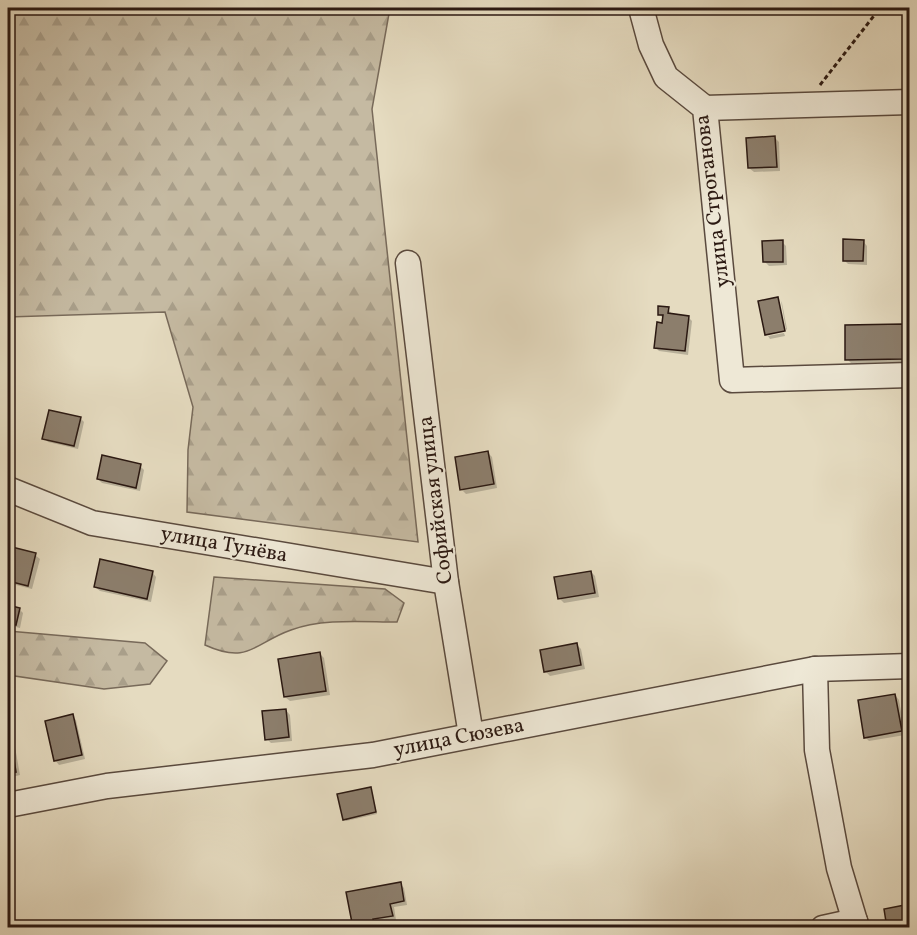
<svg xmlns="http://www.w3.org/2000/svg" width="917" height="935" font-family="Vollkorn,serif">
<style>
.forest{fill:url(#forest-firs);stroke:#786a5a;stroke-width:1.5}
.shadow{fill:#0003}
.building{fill:#8c7e6c;stroke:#2b1912;stroke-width:1.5}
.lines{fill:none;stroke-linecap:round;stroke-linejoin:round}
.minor-casing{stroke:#5a4a3e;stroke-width:27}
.path{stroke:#2b1912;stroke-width:3;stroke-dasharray:4.5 3;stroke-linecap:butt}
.minor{stroke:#eee8d6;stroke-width:24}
.labels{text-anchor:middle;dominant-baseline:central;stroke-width:4.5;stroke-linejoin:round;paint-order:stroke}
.street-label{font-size:21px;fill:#2b1912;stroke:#eee8d6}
</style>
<defs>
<pattern id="forest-firs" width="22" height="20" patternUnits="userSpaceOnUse" patternTransform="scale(1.5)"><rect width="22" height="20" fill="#c5baa2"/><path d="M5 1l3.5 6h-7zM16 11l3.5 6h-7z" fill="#a99f8a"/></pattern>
</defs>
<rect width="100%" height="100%" fill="#e5dbc0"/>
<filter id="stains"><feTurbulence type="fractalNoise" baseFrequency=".00333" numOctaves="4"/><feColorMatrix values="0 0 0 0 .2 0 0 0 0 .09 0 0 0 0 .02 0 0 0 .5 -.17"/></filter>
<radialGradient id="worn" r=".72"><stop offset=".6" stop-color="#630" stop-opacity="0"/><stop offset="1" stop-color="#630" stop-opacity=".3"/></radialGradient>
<!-- forest -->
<g class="forest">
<polygon points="8,8 390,8 372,109 418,542 187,512 188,450 193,407 165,312 8,317"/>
<path d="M 214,577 L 385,589 L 404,603 L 397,622 C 363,622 323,618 291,630 C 254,643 249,665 205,645 Z"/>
<polygon points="8,631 145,643 167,661 150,684 104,689 8,675"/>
</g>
<!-- shadow -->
<g class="shadow">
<polygon points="775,138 779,142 780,171 754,172 749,168"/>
<polygon points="863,241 867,246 867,265 848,264 844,260"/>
<polygon points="782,242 786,246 787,265 769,266 765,262"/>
<polygon points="781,301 782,303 787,329 786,330"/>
<polygon points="668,308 672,315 688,317 692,321 688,355 659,351 655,347 664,319 659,314"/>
<polygon points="902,325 906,330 907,362 851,363 847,359"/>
<polygon points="784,333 785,336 770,339 768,336"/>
<polygon points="80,418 84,422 78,449 48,442 44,438"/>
<polygon points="488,453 492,457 497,488 466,494 462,490"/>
<polygon points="140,466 144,470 140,491 102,483 98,479"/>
<polygon points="8,548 35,555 40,559 32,589 8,583"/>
<polygon points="152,572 156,577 151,602 100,591 95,587"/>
<polygon points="591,572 595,576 599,597 564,603 560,599"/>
<polygon points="8,606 19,609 23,613 20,628 8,625"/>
<polygon points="577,645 581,649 585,669 550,676 545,671"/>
<polygon points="320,654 324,658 330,695 290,701 285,697"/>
<polygon points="895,695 899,700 905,735 869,741 865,737"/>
<polygon points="286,710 290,715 292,741 271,743 267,739"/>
<polygon points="72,716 76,720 85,759 59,765 55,760"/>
<polygon points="8,743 15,747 20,775 8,778"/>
<polygon points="370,788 377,814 346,821 345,819"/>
<polygon points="400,884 404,888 407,905 394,907 396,920 377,923 377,928 354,928"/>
</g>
<!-- building -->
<g class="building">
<polygon points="775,136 777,167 748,168 746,138"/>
<polygon points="843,239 864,240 863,261 843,261"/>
<polygon points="783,240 783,262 763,262 762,241"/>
<polygon points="778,297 785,331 765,335 758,301"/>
<polygon points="658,306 669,307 668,313 689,316 685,351 654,348 657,322 662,323 663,315 658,315"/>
<polygon points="903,324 903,359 845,360 845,325"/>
<polygon points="49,410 81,417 74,446 42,439"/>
<polygon points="488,451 494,484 460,490 455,457"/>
<polygon points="102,455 141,464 136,488 97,479"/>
<polygon points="8,546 36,553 28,586 8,581"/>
<polygon points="100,559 153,571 147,599 94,587"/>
<polygon points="591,571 595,593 558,599 554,577"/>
<polygon points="8,605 20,608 16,625 8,623"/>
<polygon points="577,643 581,665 544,672 540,650"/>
<polygon points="320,652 326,691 284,697 278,659"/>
<polygon points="895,694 902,731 864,738 858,700"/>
<polygon points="286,709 289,737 265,740 262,711"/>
<polygon points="73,714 82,755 54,761 45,721"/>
<polygon points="11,741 16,772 8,773 8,742"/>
<polygon points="371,787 376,812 343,820 337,794"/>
<polygon points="401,882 404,901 390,904 393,916 373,919 375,928 353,928 346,892"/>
<polygon points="910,904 910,928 887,928 884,909"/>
</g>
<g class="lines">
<!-- minor casing -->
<g class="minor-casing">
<g id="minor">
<polyline points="641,8 651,45 666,77 705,108 732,380 910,375"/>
<polyline points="705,108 910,102"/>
<polyline points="408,263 446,582 471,735"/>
<polyline points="8,489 92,523 446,582"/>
<polyline points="815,669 817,750 839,868 857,928"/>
<polyline points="8,805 107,786 373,755 815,669 910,666"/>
<polyline points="823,928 855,921"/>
</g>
</g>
<!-- path -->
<polyline class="path" points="820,85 880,8"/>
<!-- minor -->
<use href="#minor" class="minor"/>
</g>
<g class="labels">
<!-- street labels -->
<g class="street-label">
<text transform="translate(713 201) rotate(-97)">улица Строганова</text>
<text transform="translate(436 500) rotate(-97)">Софийская улица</text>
<text transform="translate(224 545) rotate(10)">улица Тунёва</text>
<text transform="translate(459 738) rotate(-11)">улица Сюзева</text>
</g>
</g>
<!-- margin -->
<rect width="917" height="935" fill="none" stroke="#e5dbc0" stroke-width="30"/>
<rect x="9" y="9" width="899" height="917" fill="none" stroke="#2b1912" stroke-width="3"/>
<rect x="15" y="15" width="887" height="905" fill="none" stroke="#2b1912" stroke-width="1.5"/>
<rect width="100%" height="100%" filter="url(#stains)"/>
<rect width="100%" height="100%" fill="url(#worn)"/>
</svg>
